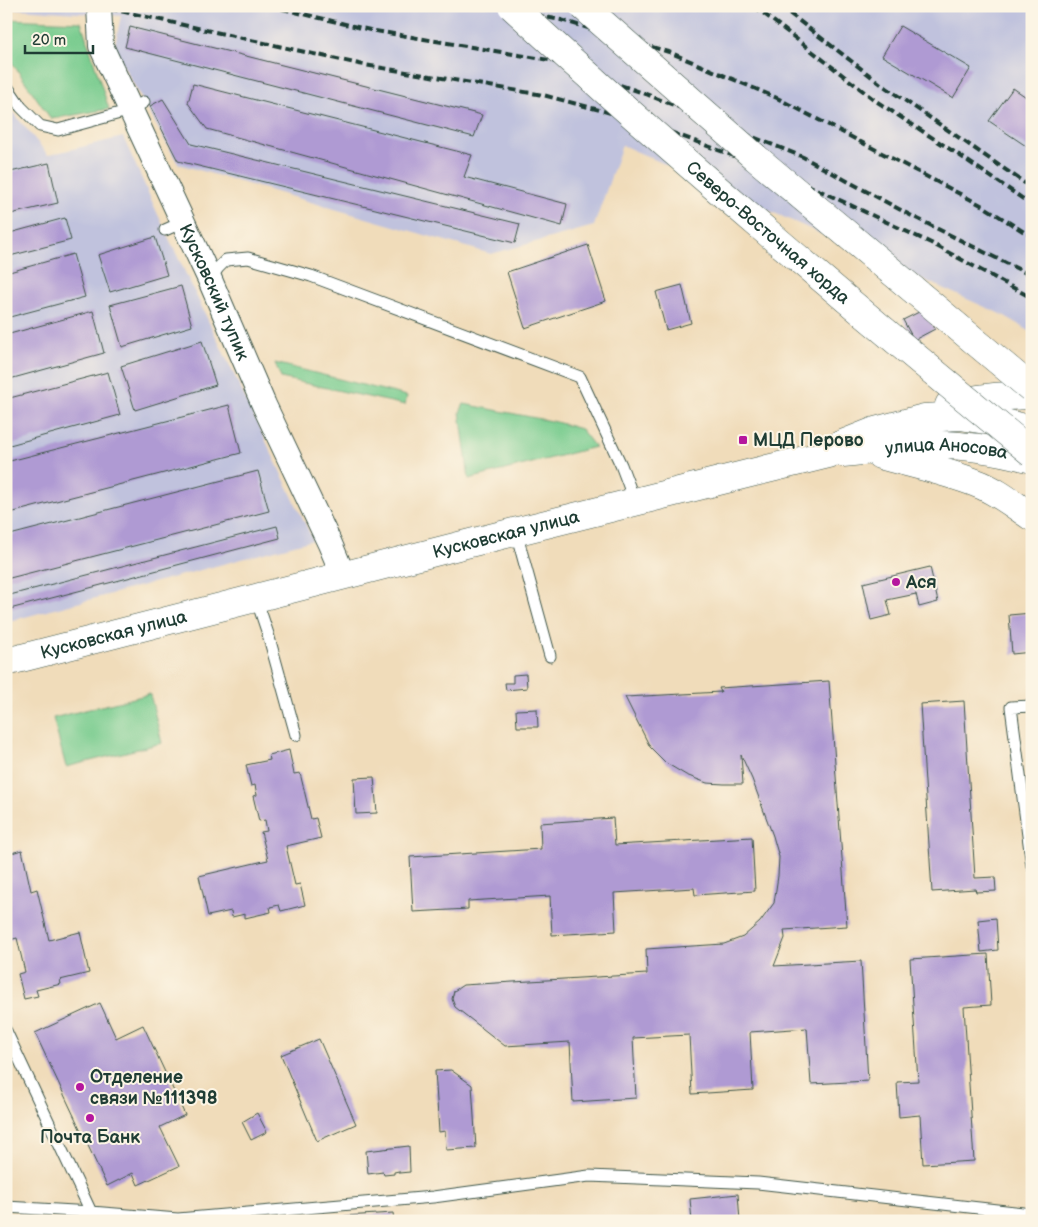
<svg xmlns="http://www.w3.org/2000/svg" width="1038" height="1227" font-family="'Balsamiq Sans',sans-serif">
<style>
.industrial{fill:#c0c2dd}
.green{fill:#79cc8f;stroke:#4c8462}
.building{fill:#af9ad3}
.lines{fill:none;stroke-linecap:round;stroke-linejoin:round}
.service-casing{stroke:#3e5548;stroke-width:13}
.minor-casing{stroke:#3e5548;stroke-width:26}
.tertiary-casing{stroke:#3e5548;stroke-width:29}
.service{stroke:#fff;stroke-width:11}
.minor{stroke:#fff;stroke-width:24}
.tertiary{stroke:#fff;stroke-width:28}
.rail{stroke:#1f3d34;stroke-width:4;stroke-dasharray:8 4;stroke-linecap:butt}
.primary-bridge-casing{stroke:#3e5548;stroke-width:29;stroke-linecap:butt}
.primary-bridge{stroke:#fff;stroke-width:28}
.poi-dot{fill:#b5179e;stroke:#fcf5e5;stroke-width:2}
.labels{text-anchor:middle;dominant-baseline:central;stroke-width:4;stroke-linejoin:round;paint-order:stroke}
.street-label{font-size:18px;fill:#1f3d34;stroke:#fcf5e5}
.poi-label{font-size:18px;font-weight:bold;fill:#1f3d34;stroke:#fcf5e5;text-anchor:start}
</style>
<rect width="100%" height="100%" fill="#fcf5e5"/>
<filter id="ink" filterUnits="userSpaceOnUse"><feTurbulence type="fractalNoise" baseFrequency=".02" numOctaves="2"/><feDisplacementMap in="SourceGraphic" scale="10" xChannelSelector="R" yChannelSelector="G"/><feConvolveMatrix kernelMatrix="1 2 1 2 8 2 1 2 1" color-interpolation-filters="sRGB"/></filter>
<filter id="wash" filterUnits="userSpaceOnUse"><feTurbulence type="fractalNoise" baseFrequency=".0096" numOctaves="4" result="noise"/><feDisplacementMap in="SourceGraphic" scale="20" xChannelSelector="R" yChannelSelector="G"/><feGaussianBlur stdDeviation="1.12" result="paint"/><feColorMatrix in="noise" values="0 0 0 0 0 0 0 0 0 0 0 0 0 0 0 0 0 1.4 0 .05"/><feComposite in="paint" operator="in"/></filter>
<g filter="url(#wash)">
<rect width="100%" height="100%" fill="#f0dcba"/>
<!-- industrial -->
<g class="industrial">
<polygon points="6,6 1032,6 1032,333 1005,316 622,145 594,226 491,254 178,164 114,49 121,16 18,9 6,8"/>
<polygon points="6,104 48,155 123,137 165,230 313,540 6,622"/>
</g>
<!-- green -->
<g class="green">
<polygon points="6,19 81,22 109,109 51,119 6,54"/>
<polygon points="275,363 407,396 405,405 281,378"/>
<polygon points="464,404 556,422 581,429 595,447 469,479 460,412"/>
<polygon points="150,694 162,743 66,767 53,718"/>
</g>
<g id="blocks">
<!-- building -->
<g class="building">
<polygon points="900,26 971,68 953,98 882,56"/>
<polygon points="130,27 482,115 474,137 125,47"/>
<polygon points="193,84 472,155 464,177 567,204 562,226 207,129 188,103"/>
<polygon points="1013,88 1032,101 1032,144 1029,148 989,121"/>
<polygon points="163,99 191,144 520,224 515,243 178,161 150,106"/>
<polygon points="49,163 58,203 6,215 6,173"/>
<polygon points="65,218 71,240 6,257 6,234"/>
<polygon points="155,237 167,275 110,292 98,255"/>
<polygon points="588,245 606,301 525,328 507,272"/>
<polygon points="73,254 85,297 6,318 6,273"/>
<polygon points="682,285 691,323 666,330 656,292"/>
<polygon points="181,286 192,326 122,347 110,305"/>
<polygon points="925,309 935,329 914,340 903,320"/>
<polygon points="93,311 104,353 6,380 6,335"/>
<polygon points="202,341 216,385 135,410 121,366"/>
<polygon points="108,372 120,415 6,446 6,399"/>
<polygon points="229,405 241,453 6,514 6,462"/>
<polygon points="258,471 269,511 6,579 6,536"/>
<polygon points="277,526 280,538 6,610 6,596"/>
<polygon points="930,567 938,602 919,607 916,594 887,600 891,615 871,620 863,583"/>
<polygon points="1032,613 1032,652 1012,654 1009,615"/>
<polygon points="526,674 527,688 506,690 505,683 513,683 513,675"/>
<polygon points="829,681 847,926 784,930 785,938 774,966 861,961 868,1081 811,1084 807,1028 750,1032 753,1090 692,1094 689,1035 633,1038 636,1098 573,1102 570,1042 505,1046 455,1007 452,999 454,991 463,985 647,974 646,949 724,944 743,937 760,922 774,903 778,876 779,857 773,836 752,779 741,755 743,784 724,784 707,783 686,775 666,763 650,747 625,697 721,692 719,688"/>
<polygon points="964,701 975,878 995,877 996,891 976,892 975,889 932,892 920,704"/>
<polygon points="537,709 538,727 517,727 516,710"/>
<polygon points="289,750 294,774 300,773 311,819 316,818 321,838 286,846 295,885 300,884 305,905 281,911 279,905 270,907 271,912 245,918 245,914 232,917 231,911 208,916 199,876 268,860 261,832 267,831 265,820 259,821 253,796 257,795 255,785 251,786 246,765 270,760 269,755"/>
<polygon points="374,777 377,813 356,814 354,778"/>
<polygon points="613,818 615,845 752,837 755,891 695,895 694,888 614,893 616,931 552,935 550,896 468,901 468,909 413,912 410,857 541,849 540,823"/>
<polygon points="6,849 8,854 22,850 31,891 37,889 49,940 80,932 89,973 60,980 61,984 36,990 38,996 24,999 18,974 25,972 17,938 6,941"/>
<polygon points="996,918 998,950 981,952 978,920"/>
<polygon points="988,954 991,1005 964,1007 974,1161 923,1164 920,1115 899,1117 897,1082 918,1081 910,959"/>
<polygon points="100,1003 116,1038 143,1025 185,1115 160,1127 179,1166 138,1185 133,1173 107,1186 35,1033"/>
<polygon points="319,1039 356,1124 317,1141 281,1055"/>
<polygon points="451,1070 472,1085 476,1148 446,1150 445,1131 439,1132 435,1071"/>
<polygon points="257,1113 267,1132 251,1140 242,1122"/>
<polygon points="409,1146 410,1172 399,1173 399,1171 394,1172 394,1174 384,1175 383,1172 368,1174 366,1151"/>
<polygon points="738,1194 740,1221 692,1221 690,1199"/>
<polygon points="393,1213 394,1221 345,1221 345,1216"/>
</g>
</g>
</g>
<g filter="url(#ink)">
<use href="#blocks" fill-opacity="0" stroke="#3e5548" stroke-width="1"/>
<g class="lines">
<!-- service casing -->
<g class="service-casing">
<g id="service">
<polyline points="6,85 21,107 40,126 58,130 131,110 144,102"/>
<polyline points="165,230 183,222"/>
<polyline points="210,280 218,268 226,260 248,258 311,276 580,377 621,465 635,502"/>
<polyline points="516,532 550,656"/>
<polyline points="256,598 268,634 296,735"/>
<polyline points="1032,706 1011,707 1032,866"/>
<polyline points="6,1031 91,1212 178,1219 433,1197 589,1176 758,1183 1032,1214"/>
<polyline points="6,1207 91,1212 95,1221"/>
</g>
</g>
<!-- minor casing -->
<g class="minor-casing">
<g id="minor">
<path id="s1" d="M 99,6 L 101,46 L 210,280 L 264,405 L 330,544 L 343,575"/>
</g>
</g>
<!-- tertiary casing -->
<g class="tertiary-casing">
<g id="tertiary">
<path d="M 949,405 C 977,397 1003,396 1032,395"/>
<path id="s2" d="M 843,453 C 869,451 895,447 920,445 C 958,443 995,449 1032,459"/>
<path d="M 880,455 C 912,464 945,471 976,483 C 996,490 1014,505 1032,517"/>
<path id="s3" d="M 6,662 L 470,543 L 751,473 L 829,454 L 840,445 L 875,431 L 924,418 L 960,416 L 1005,423 L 1032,430"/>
</g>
</g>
<!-- service -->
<use href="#service" class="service"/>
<!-- minor -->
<use href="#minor" class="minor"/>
<!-- tertiary -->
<use href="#tertiary" class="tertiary"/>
<!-- rail -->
<g class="rail">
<polyline points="98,6 359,64 543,95 641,121 793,178 931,243 1032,298"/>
<polyline points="270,6 370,30 549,60 646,94 803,157 910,215 1032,276"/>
<polyline points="489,6 561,20 669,52 777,98 983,206 1032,237"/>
<polyline points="754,6 876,101 959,155 1032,205"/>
<polyline points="780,6 881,84 1032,188"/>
</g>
<!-- primary-bridge casing -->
<g class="primary-bridge-casing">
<g id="primary-bridge">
<path id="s4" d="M 512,6 C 680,161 855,308 1032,453"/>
<polyline points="583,6 756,158 1032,389"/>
</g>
</g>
<!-- primary-bridge -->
<use href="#primary-bridge" class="primary-bridge"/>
</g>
</g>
<!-- markers -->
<g class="poi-dot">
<rect x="738" y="435" width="10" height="10" rx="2.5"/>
<circle cx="896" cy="582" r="5"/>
<circle cx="80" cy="1087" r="5"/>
<circle cx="90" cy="1118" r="5"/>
</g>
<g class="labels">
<!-- street labels -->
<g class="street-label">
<text stroke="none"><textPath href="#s4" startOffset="342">Северо-Восточная хорда</textPath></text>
<text stroke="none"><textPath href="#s1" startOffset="311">Кусковский тупик</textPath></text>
<text stroke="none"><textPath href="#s2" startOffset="104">улица Аносова</textPath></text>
<text stroke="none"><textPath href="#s3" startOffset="516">Кусковская улица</textPath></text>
<text stroke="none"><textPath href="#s3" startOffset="111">Кусковская улица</textPath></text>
</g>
<!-- poi labels -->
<g class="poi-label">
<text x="753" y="440">МЦД Перово</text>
<text x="906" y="582">Ася</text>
<text x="90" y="1077">Отделение<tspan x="90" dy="21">связи №111398</tspan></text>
<text x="90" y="1137" text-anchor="middle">Почта Банк</text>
</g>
</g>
<!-- margin -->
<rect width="1038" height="1227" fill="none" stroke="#fcf5e5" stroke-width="25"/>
<!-- scale -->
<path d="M25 45v8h68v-8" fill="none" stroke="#1f3d34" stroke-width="2.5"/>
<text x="32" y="45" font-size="15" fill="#1f3d34" stroke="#fcf5e5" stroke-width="4" paint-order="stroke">20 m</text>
</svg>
